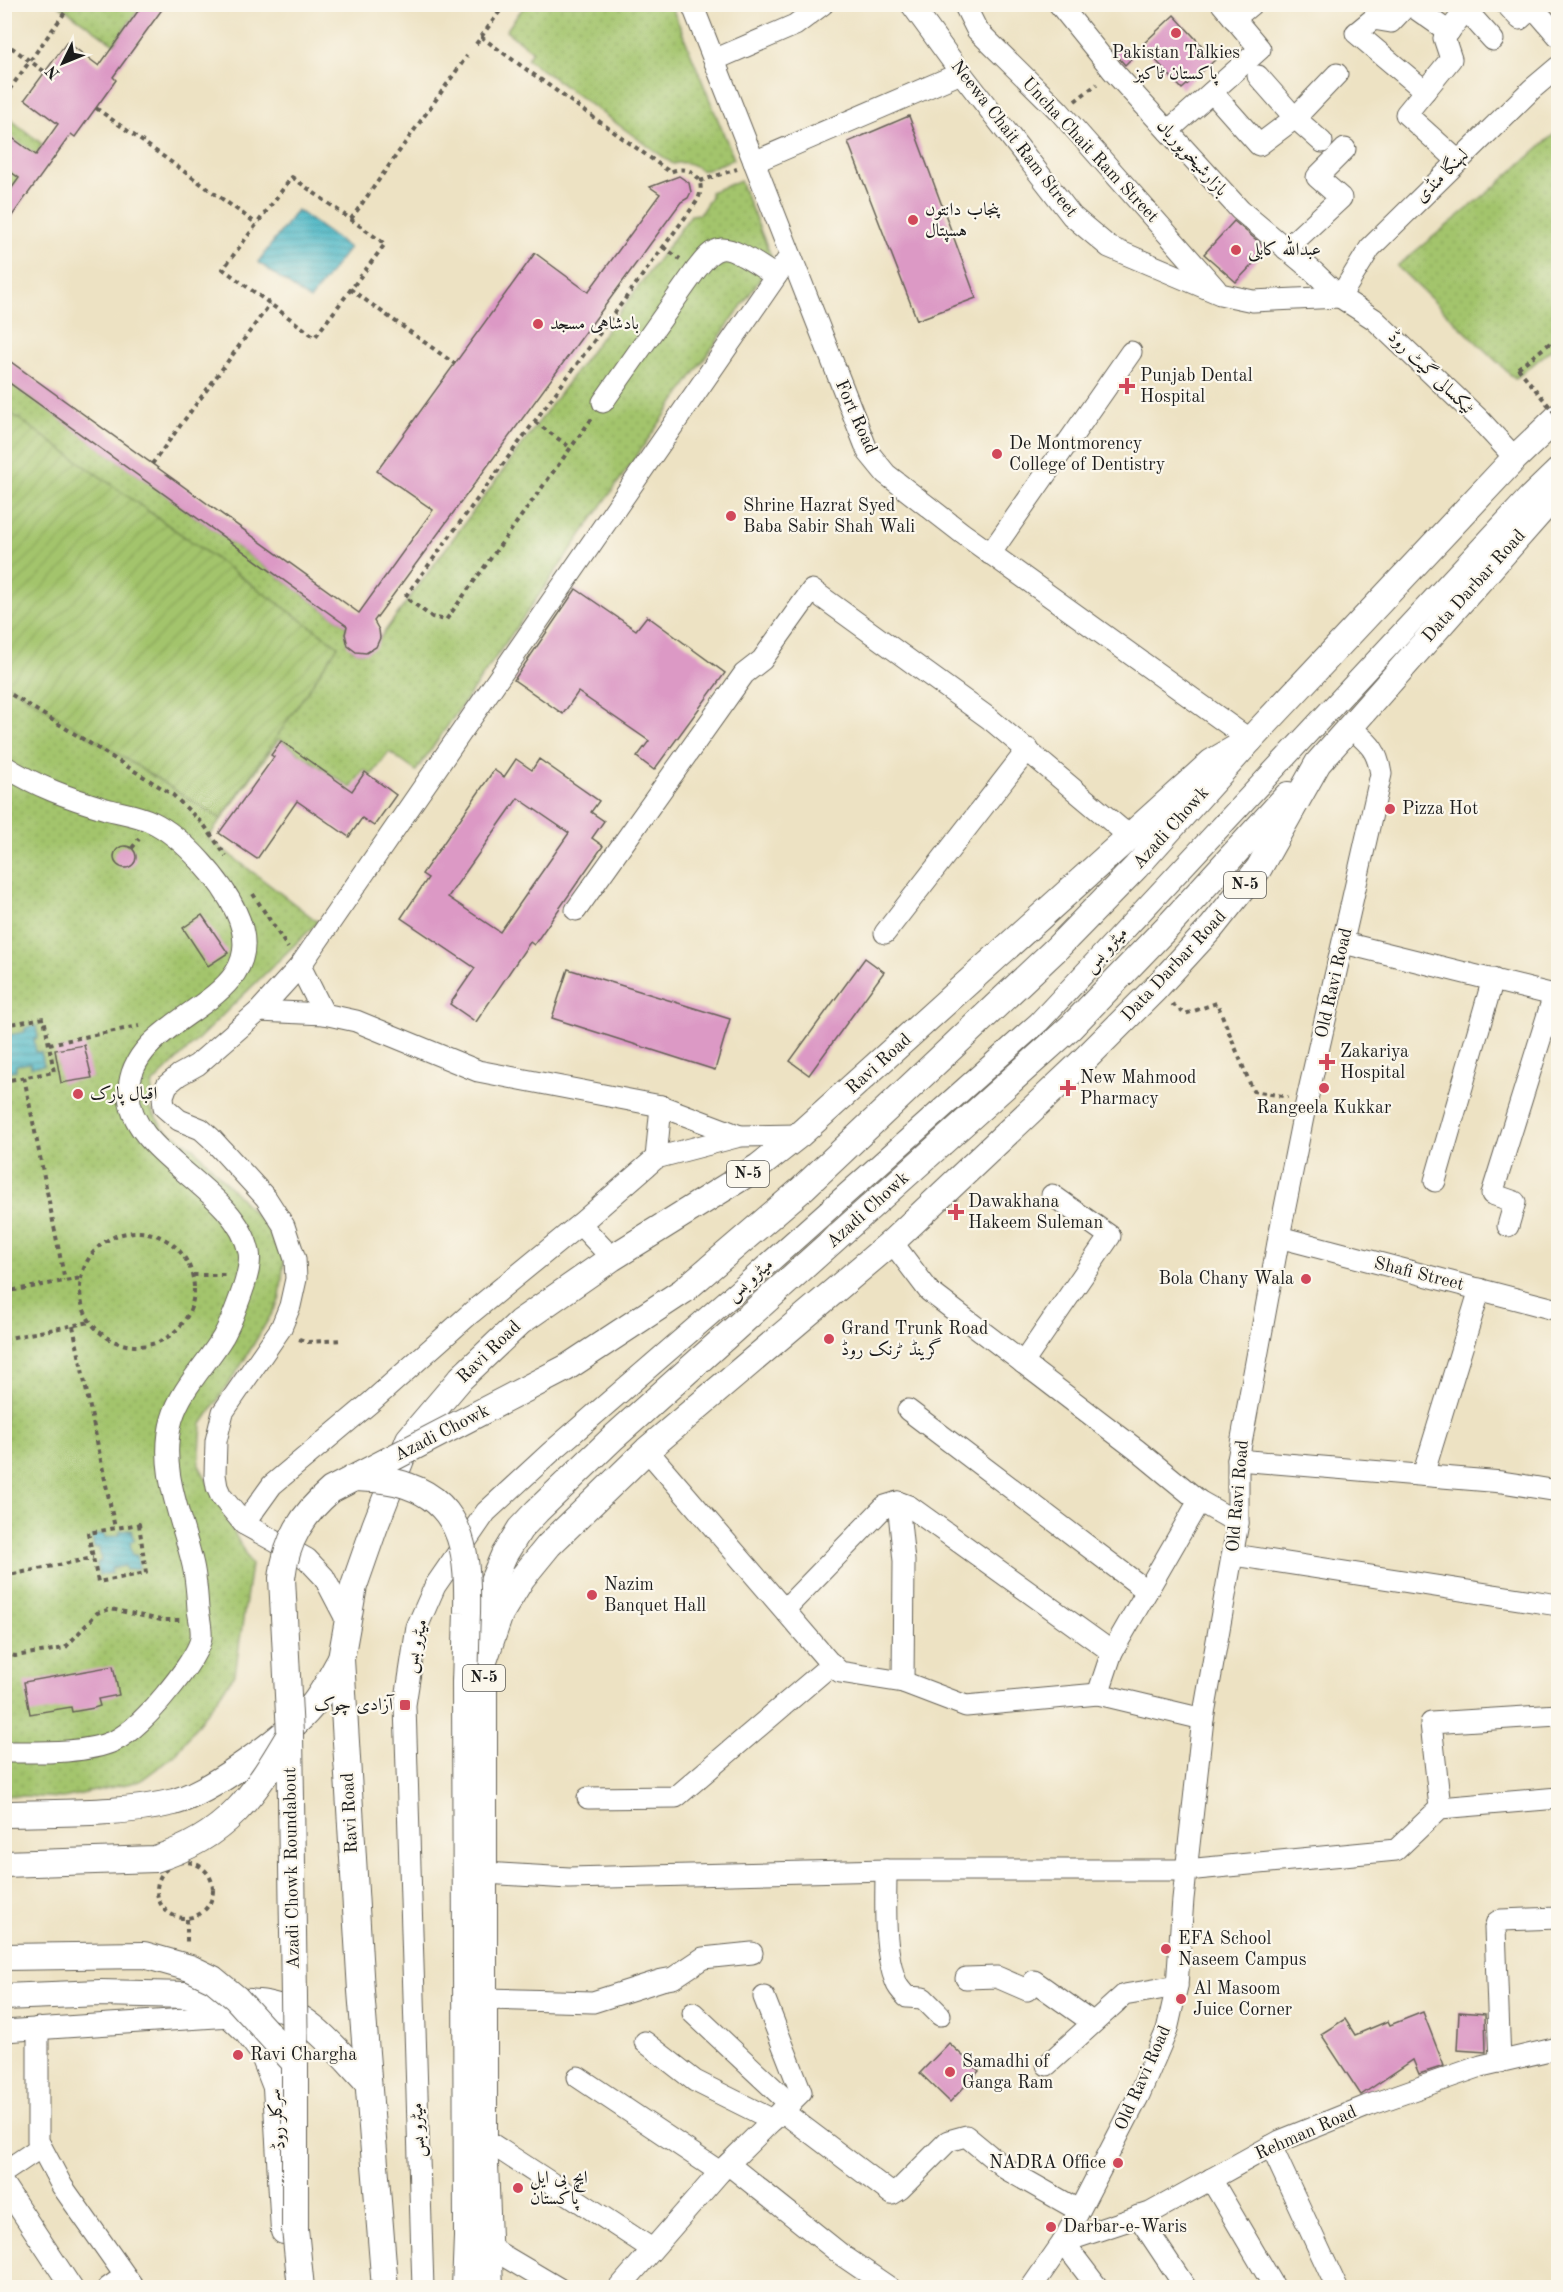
<svg xmlns="http://www.w3.org/2000/svg" width="1563" height="2292" font-family="'Old Standard TT',Amiri,serif">
<style>
.grass{fill:url(#grass-dots);stroke:#607044;stroke-width:1.5}
.garden{fill:url(#garden-furrows);stroke:#607044;stroke-width:1.5}
.water{fill:url(#water-rules);stroke:#346a71;stroke-width:1.5}
.building{fill:#dc99c5;fill-rule:evenodd}
.lines{fill:none;stroke-linecap:round;stroke-linejoin:round}
.minor-casing{stroke:#656156;stroke-width:23}
.major-casing{stroke:#656156;stroke-width:28}
.path{stroke:#656156;stroke-width:4;stroke-dasharray:4.5 4.5;stroke-linecap:butt}
.minor{stroke:#fff;stroke-width:21}
.major{stroke:#fff;stroke-width:26}
.major-bridge-casing{stroke:#656156;stroke-width:28;stroke-linecap:butt}
.path-bridge{stroke:#656156;stroke-width:4;stroke-dasharray:4.5 4.5;stroke-linecap:butt}
.major-bridge{stroke:#fff;stroke-width:26}
.poi-dot{fill:#d1495b;stroke:#fbf7ec;stroke-width:2}
.labels{text-anchor:middle;dominant-baseline:central;stroke-width:4.5;stroke-linejoin:round;paint-order:stroke}
.shield{fill:#fbf7ec;stroke:#5f5e5a;stroke-width:1.5}
.shield-label{font-size:16px;font-weight:bold;fill:#1c1c1c}
.poi-label{font-size:18px;fill:#1c1c1c;stroke:#fbf7ec;text-anchor:start}
.street-label{font-size:18px;fill:#1c1c1c;stroke:#fbf7ec}
</style>
<defs>
<pattern id="grass-dots" width="8" height="8" patternUnits="userSpaceOnUse" patternTransform="scale(1.5)"><rect width="8" height="8" fill="#a3c46c"/><path d="M2 2h.1M6 6h.1" fill="none" stroke="#8ca85d" stroke-width="1.8" stroke-linecap="round"/></pattern>
<pattern id="garden-furrows" width="10" height="10" patternUnits="userSpaceOnUse" patternTransform="scale(1.5)"><rect width="10" height="10" fill="#a3c46c"/><path d="M-1 1l2-2M0 10L10 0M9 11l2-2" fill="none" stroke="#8ca85d"/></pattern>
<pattern id="water-rules" width="6" height="5" patternUnits="userSpaceOnUse" patternTransform="scale(1.5)"><rect width="6" height="5" fill="#4bb7c6"/><path d="M0 2.5h6" fill="none" stroke="#3e94a0"/></pattern>
</defs>
<rect width="100%" height="100%" fill="#fbf7ec"/>
<filter id="ink" filterUnits="userSpaceOnUse"><feTurbulence type="fractalNoise" baseFrequency=".0167" numOctaves="2"/><feDisplacementMap in="SourceGraphic" scale="12" xChannelSelector="R" yChannelSelector="G"/><feConvolveMatrix kernelMatrix="1 2 1 2 8 2 1 2 1" color-interpolation-filters="sRGB"/></filter>
<filter id="wash" filterUnits="userSpaceOnUse"><feTurbulence type="fractalNoise" baseFrequency=".008" numOctaves="4" result="noise"/><feDisplacementMap in="SourceGraphic" scale="24" xChannelSelector="R" yChannelSelector="G"/><feGaussianBlur stdDeviation="1.35" result="paint"/><feColorMatrix in="noise" values="0 0 0 0 0 0 0 0 0 0 0 0 0 0 0 0 0 1.4 0 .05"/><feComposite in="paint" operator="in"/></filter>
<g filter="url(#wash)">
<rect width="100%" height="100%" fill="#ede2c3"/>
<!-- grass -->
<g class="grass">
<polygon points="59,5 143,5 114,44"/>
<path d="M 525,5 L 671,5 L 734,159 L 702,171 C 694,164 683,160 673,164 L 527,59 L 532,51 L 506,31 Z"/>
<polygon points="5,115 43,145 5,199"/>
<polygon points="1558,131 1558,344 1515,379 1397,266 1492,189"/>
<path d="M 740,181 L 773,261 L 416,771 L 389,752 L 372,775 L 364,769 L 351,788 L 279,739 L 208,838 L 318,922 L 153,1083 L 149,1106 L 163,1128 L 194,1148 L 265,1225 L 284,1260 L 280,1298 L 277,1305 L 240,1367 L 202,1424 L 199,1465 L 251,1565 L 235,1674 L 175,1755 L 140,1781 L 63,1798 L 5,1795 L 5,379 L 347,626 C 340,652 368,664 380,638 L 691,215 L 700,214 L 711,197 L 710,192 Z"/>
</g>
<!-- garden -->
<polygon class="garden" points="5,409 338,646 221,819 5,683"/>
<!-- water -->
<g class="water">
<polygon points="297,210 349,248 310,300 258,262"/>
<polygon points="36,1026 38,1038 34,1039 36,1052 41,1052 44,1065 31,1067 30,1063 16,1065 16,1070 5,1072 5,1032 9,1031 10,1035 25,1032 25,1028"/>
<polygon points="131,1530 134,1541 130,1542 132,1555 137,1555 139,1568 126,1570 125,1566 111,1568 112,1573 99,1575 97,1563 101,1561 99,1547 94,1548 92,1536 104,1534 105,1538 120,1535 120,1531"/>
</g>
<g id="blocks">
<!-- building -->
<g class="building">
<polygon points="143,4 166,4 113,77 116,80 75,137 71,134 4,227 4,199 19,178 4,167 4,132 36,155 58,124 25,99 67,42 99,66"/>
<polygon points="1174,15 1215,60 1182,89 1142,45"/>
<polygon points="1119,44 1132,58 1125,65 1112,50"/>
<polygon points="909,116 976,298 917,320 848,142"/>
<polygon points="679,176 689,183 691,192 688,198 681,202 374,621 379,630 380,638 376,647 366,653 356,652 348,646 345,634 347,626 4,379 4,357 359,613 433,510 377,471 535,253 588,292 660,194 650,187"/>
<polygon points="1234,221 1267,249 1236,282 1204,254"/>
<polygon points="576,589 636,630 647,616 725,673 654,770 637,757 649,741 578,692 563,714 514,680"/>
<polygon points="281,741 352,791 365,772 396,795 374,826 362,818 349,837 297,801 257,859 219,833 274,757 271,755"/>
<path d="M 516,759 L 532,770 L 539,759 L 599,801 L 591,812 L 604,821 L 592,838 L 603,846 L 534,945 L 530,942 L 476,1022 L 450,1004 L 475,968 L 401,918 L 428,878 L 422,874 L 494,770 L 504,777 ZM 518,798 L 569,833 L 500,932 L 448,897 Z"/>
<circle cx="125" cy="857" r="11"/>
<polygon points="202,915 228,953 208,966 183,928"/>
<polygon points="865,958 884,972 809,1075 790,1061"/>
<polygon points="568,969 730,1019 715,1070 552,1018"/>
<polygon points="84,1045 92,1078 61,1083 55,1050"/>
<polygon points="113,1666 119,1695 98,1699 100,1706 94,1708 72,1712 71,1707 30,1714 24,1682"/>
<polygon points="1423,2012 1444,2066 1419,2074 1413,2060 1361,2095 1321,2034 1345,2019 1355,2035 1388,2021 1390,2025"/>
<polygon points="1459,2012 1485,2014 1486,2052 1457,2050"/>
<polygon points="949,2043 979,2071 950,2102 920,2073"/>
</g>
</g>
</g>
<g filter="url(#ink)">
<use href="#blocks" fill-opacity="0" stroke="#656156" stroke-width="1.5"/>
<g class="lines">
<!-- minor casing -->
<g class="minor-casing">
<g id="minor">
<polyline points="692,4 868,452 886,474 962,533 1250,740"/>
<polyline points="911,4 961,73 1072,216 1109,247 1220,294 1253,301 1340,297"/>
<polyline points="964,4 977,30 1059,111 1216,289"/>
<polyline points="1059,4 1113,71 1240,210 1314,272 1340,297 1374,319 1479,419 1515,458"/>
<polyline points="1408,4 1391,22 1373,19 1356,33 1425,91"/>
<polyline points="1409,4 1449,32"/>
<polyline points="1506,4 1520,19 1533,7 1558,36"/>
<polyline points="1466,10 1493,40"/>
<polyline points="1234,19 1252,4"/>
<polyline points="714,60 795,25 823,4"/>
<polyline points="1258,76 1295,118 1322,142"/>
<polyline points="1212,92 1259,145 1295,118 1337,74"/>
<polyline points="1168,131 1260,49 1222,4"/>
<polyline points="1457,160 1406,114 1451,59 1444,38 1470,4"/>
<polyline points="754,162 961,73"/>
<polyline points="1286,249 1341,198 1317,177 1345,149"/>
<polyline points="1340,297 1370,248 1532,89 1558,67"/>
<path d="M 603,402 L 696,270 C 702,263 710,250 721,249 C 735,247 763,269 776,276"/>
<polyline points="990,554 1131,352"/>
<path d="M 4,766 C 38,787 69,798 106,809 C 121,813 138,815 152,822 C 183,837 222,881 236,912 C 280,1005 132,1010 129,1090 C 126,1154 235,1186 249,1252 C 251,1263 247,1276 244,1286 C 238,1303 232,1321 223,1337 C 207,1364 181,1388 172,1419 C 158,1468 181,1515 192,1561 C 196,1576 197,1593 198,1609 C 199,1618 202,1628 201,1637 C 200,1652 175,1683 165,1695 C 154,1709 130,1734 114,1741 C 85,1754 36,1752 4,1752"/>
<polyline points="576,910 744,674 762,660 812,590 990,719 1129,836"/>
<polyline points="885,933 1028,749"/>
<polyline points="1344,943 1558,996"/>
<polyline points="300,966 324,1014"/>
<polyline points="259,1011 324,1014 356,1021 478,1071 661,1106 740,1136"/>
<polyline points="656,1158 661,1106"/>
<polyline points="1435,1181 1493,979"/>
<polyline points="580,1224 612,1258"/>
<polyline points="1508,1226 1515,1202 1492,1194 1554,995"/>
<polyline points="1279,1237 1558,1310"/>
<polyline points="892,1242 929,1291 1137,1450 1199,1501 1238,1523"/>
<polyline points="1023,1363 1110,1236 1052,1195"/>
<polyline points="908,1410 1147,1591"/>
<polyline points="647,1450 829,1662 840,1672 903,1682 966,1706 1098,1694 1203,1719"/>
<polyline points="1238,1460 1502,1482 1558,1491"/>
<polyline points="1423,1475 1480,1289"/>
<polyline points="898,1502 904,1561 903,1682"/>
<polyline points="244,1524 272,1485 370,1403 471,1313 580,1224 656,1158 740,1136 799,1135"/>
<polyline points="1234,1555 1558,1605"/>
<polyline points="785,1609 885,1506 898,1502 909,1506 1112,1652"/>
<polyline points="347,1621 324,1577 307,1559 244,1524 221,1496 217,1487 215,1475 216,1441 223,1412 281,1328 290,1306 296,1279 295,1259 284,1226 266,1198 211,1138 201,1129 179,1120 164,1107 163,1096 167,1085 179,1075 197,1065 259,1011 300,966 790,256"/>
<polyline points="1098,1694 1112,1652 1199,1501"/>
<polyline points="588,1798 676,1797 832,1664"/>
<polyline points="1440,1808 1431,1723 1558,1715"/>
<path d="M 886,1870 C 886,1904 883,1950 896,1982 C 898,1988 903,1993 907,1997 L 923,1998 L 940,2015"/>
<polyline points="485,1873 569,1878 886,1870 1186,1870 1396,1850 1440,1808 1558,1798"/>
<polyline points="966,1978 997,1977 1027,1990 1034,1981 1092,2022"/>
<polyline points="486,1999 593,2002 662,1980 673,1978 703,1958 752,1953"/>
<polyline points="693,2013 790,2104"/>
<polyline points="38,2028 38,2141 62,2186 134,2288"/>
<polyline points="4,2031 231,2016"/>
<polyline points="645,2042 695,2081 773,2120"/>
<polyline points="1500,2062 1495,1928 1497,1922 1501,1920 1558,1918"/>
<polyline points="1047,2065 1124,1995 1177,1986"/>
<polyline points="578,2077 720,2172"/>
<polyline points="782,2111 892,2194 900,2189 948,2141 966,2136 1006,2169 1078,2210"/>
<polyline points="484,2139 652,2249"/>
<polyline points="1271,2146 1337,2288"/>
<polyline points="728,2164 843,2256 890,2288"/>
<polyline points="4,2172 41,2147"/>
<polyline points="1211,2179 1275,2288"/>
<polyline points="4,2185 72,2288"/>
<polyline points="1138,2216 1186,2288"/>
<polyline points="489,2247 558,2288"/>
<polyline points="108,2288 125,2276"/>
<polyline points="423,2288 405,1705 417,1627 435,1586 486,1512 550,1453 741,1288 1039,1022 1529,496 1558,468"/>
<polyline points="619,2288 720,2172 801,2092 764,1997"/>
<path d="M 1031,2288 L 1063,2242 L 1139,2095 L 1167,2030 L 1177,1986 L 1183,1899 L 1203,1719 L 1238,1523 L 1238,1460 L 1279,1237 L 1303,1117 L 1381,774 C 1377,748 1368,743 1349,726"/>
<polyline points="1098,2288 1063,2242 1150,2213 1280,2141 1367,2106 1481,2066 1558,2048"/>
</g>
</g>
<!-- major casing -->
<g class="major-casing">
<g id="major">
<polyline points="1055,950 1136,867 1250,740 1515,458 1558,417"/>
<path d="M 4,1814 C 61,1812 119,1815 174,1802 C 211,1792 287,1736 312,1706 C 324,1692 332,1674 341,1659"/>
<polyline points="4,1997 100,1993 187,1995 203,2000 231,2016 246,2030 262,2051 276,2087 284,2231"/>
<path d="M 224,2001 C 237,2002 252,2001 266,2004 C 308,2011 340,2054 368,2083"/>
<polyline points="385,2288 361,1991 341,1659 354,1586 375,1526 409,1439 461,1378 520,1322 612,1258 758,1167 799,1135 1212,762 1250,740"/>
<polyline points="465,2288 467,2237 465,1682 492,1583 504,1555 520,1529 537,1511 614,1437 1071,1027 1171,923 1288,795"/>
<polyline points="490,2288 484,2139 484,1661 500,1614 522,1578 549,1545 647,1450 892,1242 1079,1065 1155,989 1212,927 1259,868 1318,763 1541,511 1558,495"/>
</g>
</g>
<!-- path -->
<g class="path">
<polyline points="4,17 13,4"/>
<path d="M 481,37 L 670,172 C 693,162 710,183 695,204 L 405,597 L 432,617 L 446,620 L 593,417"/>
<polyline points="4,42 45,72"/>
<polyline points="476,44 505,4"/>
<polyline points="4,97 71,4"/>
<polyline points="1075,101 1097,84"/>
<polyline points="96,108 257,224"/>
<polygon points="292,177 385,244 315,337 223,269"/>
<polyline points="700,181 737,169"/>
<polyline points="351,219 467,56"/>
<polyline points="663,247 680,259"/>
<polyline points="350,289 455,364"/>
<polyline points="1518,368 1558,337"/>
<polyline points="535,422 571,448"/>
<polyline points="152,464 270,304"/>
<polyline points="4,690 173,795 204,825 226,856"/>
<polyline points="132,848 139,839"/>
<polyline points="253,894 288,948"/>
<polyline points="1172,1004 1185,1014 1217,1003 1253,1091 1288,1097"/>
<polyline points="4,1025 44,1018 54,1072 4,1081"/>
<polyline points="49,1044 139,1026"/>
<polyline points="24,1077 65,1281"/>
<circle cx="137" cy="1289" r="57"/>
<polyline points="193,1275 227,1275"/>
<polyline points="4,1292 81,1278"/>
<polyline points="73,1326 115,1528"/>
<polyline points="4,1339 90,1322"/>
<polyline points="299,1339 308,1342 342,1340"/>
<polygon points="139,1524 146,1573 98,1582 88,1533"/>
<polyline points="4,1576 93,1558"/>
<polyline points="4,1653 15,1656 65,1648 97,1613 111,1609 161,1620 181,1620"/>
<circle cx="185" cy="1890" r="28"/>
<polyline points="187,1919 187,1945"/>
</g>
<!-- minor -->
<use href="#minor" class="minor"/>
<!-- major -->
<use href="#major" class="major"/>
<!-- major-bridge casing -->
<g class="major-bridge-casing">
<g id="major-bridge">
<path d="M 353,1478 C 371,1479 390,1479 408,1486 C 466,1506 468,1560 467,1613 C 466,1636 466,1659 465,1682"/>
<path d="M 4,1864 L 155,1859 C 227,1837 254,1795 290,1734"/>
<polyline points="4,1957 144,1955 190,1968 213,1979 236,1998 295,2063"/>
<path d="M 301,2288 L 295,2229 L 295,2063 L 290,1734 L 282,1578 C 286,1540 303,1514 331,1490 L 566,1368 L 683,1291 L 801,1190 L 1055,950"/>
</g>
</g>
<!-- path-bridge -->
<polyline class="path-bridge" points="1518,368 1558,417"/>
<!-- major-bridge -->
<use href="#major-bridge" class="major-bridge"/>
</g>
</g>
<!-- markers -->
<g class="poi-dot">
<circle cx="1176" cy="33" r="6"/>
<circle cx="913" cy="220" r="6"/>
<circle cx="1236" cy="250" r="6"/>
<circle cx="538" cy="324" r="6"/>
<path d="M1124 377h6v6h6v6h-6v6h-6v-6h-6v-6h6z"/>
<circle cx="997" cy="454" r="6"/>
<circle cx="731" cy="516" r="6"/>
<circle cx="1390" cy="809" r="6"/>
<path d="M1324 1053h6v6h6v6h-6v6h-6v-6h-6v-6h6z"/>
<path d="M1065 1079h6v6h6v6h-6v6h-6v-6h-6v-6h6z"/>
<circle cx="1324" cy="1088" r="6"/>
<circle cx="78" cy="1094" r="6"/>
<path d="M953 1203h6v6h6v6h-6v6h-6v-6h-6v-6h6z"/>
<circle cx="1306" cy="1279" r="6"/>
<circle cx="829" cy="1339" r="6"/>
<circle cx="592" cy="1595" r="6"/>
<rect x="399" y="1699" width="12" height="12" rx="3"/>
<circle cx="1166" cy="1949" r="6"/>
<circle cx="1181" cy="1999" r="6"/>
<circle cx="238" cy="2055" r="6"/>
<circle cx="950" cy="2072" r="6"/>
<circle cx="1118" cy="2163" r="6"/>
<circle cx="518" cy="2188" r="6"/>
<circle cx="1051" cy="2227" r="6"/>
</g>
<g class="labels">
<!-- shield labels -->
<g class="shield">
<rect x="1224" y="872" width="42" height="26" rx="4.5"/>
<rect x="727" y="1161" width="42" height="26" rx="4.5"/>
<rect x="463" y="1665" width="42" height="26" rx="4.5"/>
</g>
<g class="shield-label">
<text x="1245" y="885">N-5</text>
<text x="748" y="1174">N-5</text>
<text x="484" y="1678">N-5</text>
</g>
<!-- poi labels -->
<g class="poi-label">
<text x="1176" y="53" text-anchor="middle">Pakistan Talkies<tspan x="1176" dy="21">پاکستان ٹاکیز</tspan></text>
<text x="925" y="210">پنجاب دانتوں<tspan x="925" dy="21">ہسپتال</tspan></text>
<text x="1248" y="250">عبدﷲ کابلی</text>
<text x="550" y="324">بادشاہی مسجد</text>
<text x="1140" y="376">Punjab Dental<tspan x="1140" dy="21">Hospital</tspan></text>
<text x="1009" y="444">De Montmorency<tspan x="1009" dy="21">College of Dentistry</tspan></text>
<text x="743" y="506">Shrine Hazrat Syed<tspan x="743" dy="21">Baba Sabir Shah Wali</tspan></text>
<text x="1402" y="809">Pizza Hot</text>
<text x="1340" y="1052">Zakariya<tspan x="1340" dy="21">Hospital</tspan></text>
<text x="1080" y="1078">New Mahmood<tspan x="1080" dy="21">Pharmacy</tspan></text>
<text x="90" y="1094">اقبال پارک</text>
<text x="1324" y="1108" text-anchor="middle">Rangeela Kukkar</text>
<text x="968" y="1202">Dawakhana<tspan x="968" dy="21">Hakeem Suleman</tspan></text>
<text x="1294" y="1279" text-anchor="end">Bola Chany Wala</text>
<text x="841" y="1329">Grand Trunk Road<tspan x="841" dy="21">گرینڈ ٹرنک روڈ</tspan></text>
<text x="604" y="1585">Nazim<tspan x="604" dy="21">Banquet Hall</tspan></text>
<text x="393" y="1705" text-anchor="end">آزادی چوک</text>
<text x="1178" y="1939">EFA School<tspan x="1178" dy="21">Naseem Campus</tspan></text>
<text x="1193" y="1989">Al Masoom<tspan x="1193" dy="21">Juice Corner</tspan></text>
<text x="250" y="2055">Ravi Chargha</text>
<text x="962" y="2062">Samadhi of<tspan x="962" dy="21">Ganga Ram</tspan></text>
<text x="1106" y="2163" text-anchor="end">NADRA Office</text>
<text x="530" y="2178">ایچ بی ایل<tspan x="530" dy="21">پاکستان</tspan></text>
<text x="1063" y="2227">Darbar-e-Waris</text>
</g>
<!-- street labels -->
<g class="street-label">
<text transform="translate(1014 139) rotate(52)">Neewa Chait Ram Street</text>
<text transform="translate(1090 150) rotate(47)">Uncha Chait Ram Street</text>
<text transform="translate(1192 158) rotate(48)">بازارشیخوپوریاں</text>
<text transform="translate(1442 176) rotate(-45)">لہنگا منڈی</text>
<text transform="translate(1431 373) rotate(44)">ٹیکسالی گیٹ روڈ</text>
<text transform="translate(856 417) rotate(66)">Fort Road</text>
<text transform="translate(1474 586) rotate(-48)">Data Darbar Road</text>
<text transform="translate(1171 828) rotate(-48)">Azadi Chowk</text>
<text transform="translate(1106 950) rotate(-47)">میٹرو بس</text>
<text transform="translate(1174 966) rotate(-47)">Data Darbar Road</text>
<text transform="translate(1334 983) rotate(-77)">Old Ravi Road</text>
<text transform="translate(879 1064) rotate(-42)">Ravi Road</text>
<text transform="translate(868 1210) rotate(-42)">Azadi Chowk</text>
<text transform="translate(1419 1274) rotate(14)">Shafi Street</text>
<text transform="translate(750 1280) rotate(-41)">میٹرو بس</text>
<text transform="translate(489 1352) rotate(-44)">Ravi Road</text>
<text transform="translate(442 1433) rotate(-27)">Azadi Chowk</text>
<text transform="translate(1238 1496) rotate(-85)">Old Ravi Road</text>
<text transform="translate(416 1646) rotate(-77)">میٹرو بس</text>
<text transform="translate(350 1813) rotate(-93)">Ravi Road</text>
<text transform="translate(292 1868) rotate(-91)">Azadi Chowk Roundabout</text>
<text transform="translate(1143 2078) rotate(-66)">Old Ravi Road</text>
<text transform="translate(277 2119) rotate(-95)">سرکلر روڈ</text>
<text transform="translate(418 2130) rotate(-92)">میٹرو بس</text>
<text transform="translate(1306 2133) rotate(-24)">Rehman Road</text>
</g>
</g>
<!-- margin -->
<rect width="1563" height="2292" fill="none" stroke="#fbf7ec" stroke-width="24"/>
<!-- north arrow -->
<g transform="translate(63 63) rotate(227)" stroke="#fbf7ec" stroke-width="4.5" paint-order="stroke">
<path d="M0-4.5L10 22L0 15L-10 22Z" fill="#1c1c1c"/>
<text y="-9" font-size="16" font-weight="bold" text-anchor="middle" fill="#1c1c1c">N</text>
</g>
</svg>
